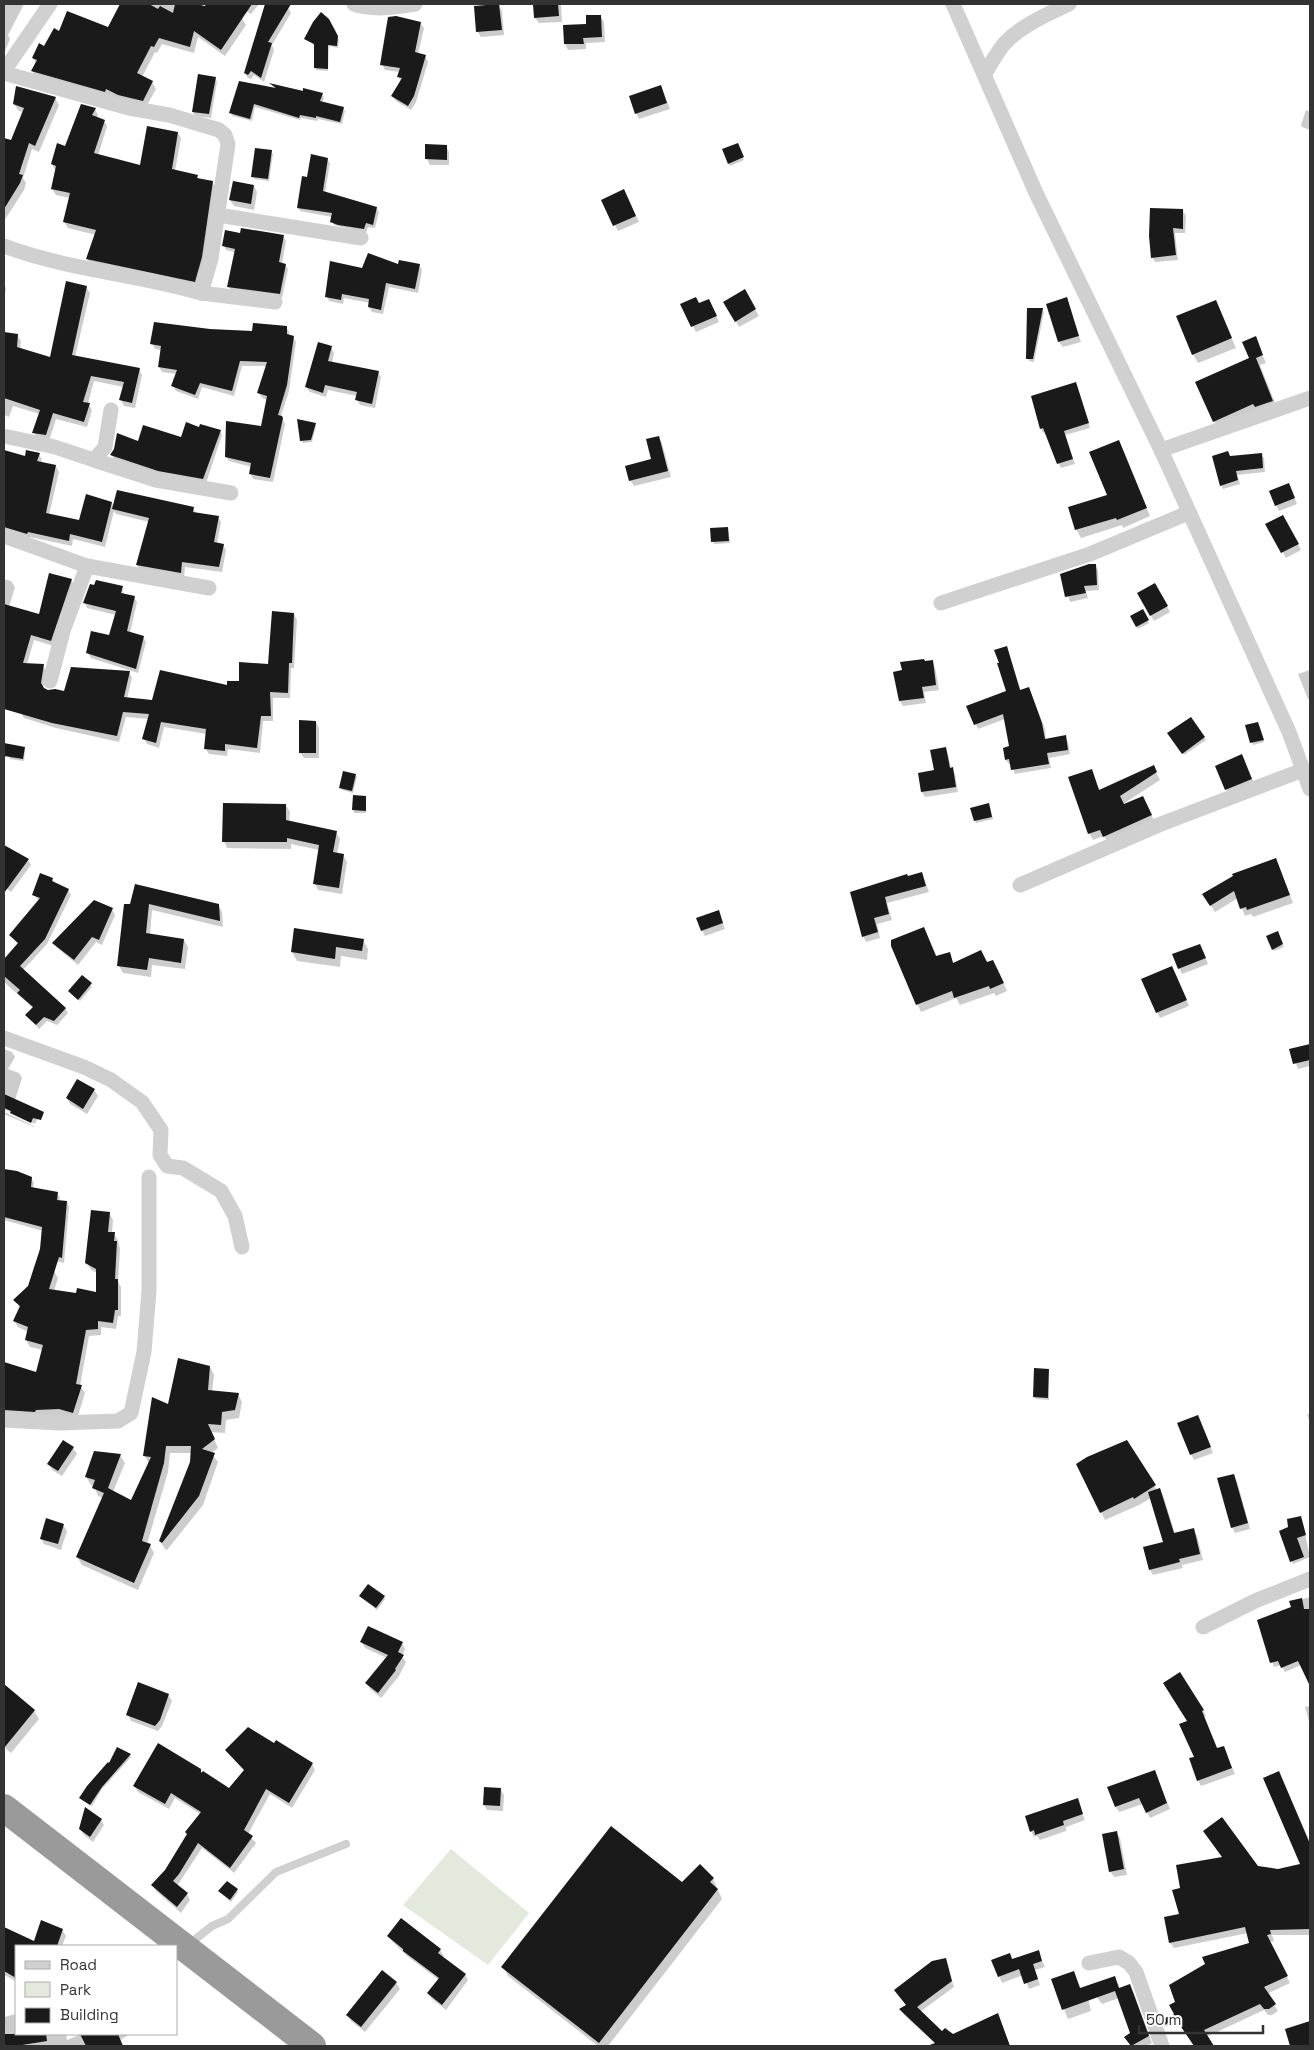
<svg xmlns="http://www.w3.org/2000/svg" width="1314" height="2050" font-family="'Space Grotesk',sans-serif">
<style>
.green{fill:#e3e9dd}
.shadow{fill:#0003}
.building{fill:#1a1a1a}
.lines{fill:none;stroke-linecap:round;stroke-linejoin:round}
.lane{stroke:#d0d0d0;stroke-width:8}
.street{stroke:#d0d0d0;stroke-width:15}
.highway{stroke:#9a9a9a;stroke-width:28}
</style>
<rect width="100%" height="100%" fill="#fff"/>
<!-- green -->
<polygon class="green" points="451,1849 529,1913 488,1965 403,1905"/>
<!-- shadow -->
<g class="shadow">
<polygon points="4,4 24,4 8,35 10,39 5,51"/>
<polygon points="121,4 191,4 242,18 246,25 225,56 198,37 194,53 162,44 157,53 155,52 142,77 152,82 156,89 146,107 123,102 110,95 109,98 36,77 32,71 36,63 33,58 60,33 108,29"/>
<polygon points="232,4 259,4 251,14"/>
<polygon points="266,4 281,4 288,8 291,13 272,45 274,50 264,82 254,75 251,79 248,78 245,73"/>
<polygon points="534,4 561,4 562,22 539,23 535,18"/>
<polygon points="499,5 502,11 504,35 481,37 477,31"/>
<polygon points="600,16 604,22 605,42 586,43 586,49 568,50 565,44 564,26 587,25"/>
<polygon points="328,20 339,40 338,48 329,46 328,71 316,70 315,46 306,39"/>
<polygon points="420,23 424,28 418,54 425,56 428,62 416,102 411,110 396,101 393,96 401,82 399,77 400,72 385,70 382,64"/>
<polygon points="215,78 217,82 211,118 195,116 193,112"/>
<polygon points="272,85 322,94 324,98 322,103 343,108 345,111 342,124 318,119 317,121 301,118 300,120 255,107 252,121 233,116 231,113 277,90"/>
<polygon points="661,86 670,109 639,119 636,113"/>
<polygon points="55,98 59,105 39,152 32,149 23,178 26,183 24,190 4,221 4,159 16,140 24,113 18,110 14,104"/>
<polygon points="95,109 98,115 96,118 104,121 107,126 98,156 141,167 178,133 181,138 175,171 197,176 199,180 212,182 216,188 204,263 198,287 90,264 87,258 96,235 68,228 64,222 70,198 56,195 52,189 55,170 52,164"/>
<polygon points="1306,110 1310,112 1310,130 1302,127 1301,125"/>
<polygon points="446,146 449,152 449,165 430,165 427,159"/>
<polygon points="738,146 744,160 730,166 729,163"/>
<polygon points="271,152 273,154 269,181 254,179 253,176"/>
<polygon points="327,159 330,163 325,193 376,208 379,212 375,228 368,227 366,233 334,225 332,221 332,217 300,211 298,207 308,178"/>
<polygon points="234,182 254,186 257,192 254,210 234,206 230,200"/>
<polygon points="627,197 639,222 618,231 603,200"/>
<polygon points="1183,211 1186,216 1185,233 1175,233 1178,260 1155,262 1152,257"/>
<polygon points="241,235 283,236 286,241 282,264 285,265 288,269 282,298 231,291 229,287 235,252 226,250 224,246"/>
<polygon points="419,265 422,270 418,293 389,287 383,314 372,312 369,307 370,303 344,298 343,304 329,301 327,296 363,269"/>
<polygon points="4,284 6,288 4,301"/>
<polygon points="86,287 90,293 75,357 139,369 142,375 135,408 124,406 121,400 124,387 94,381 88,403 92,410 87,427 56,419 49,441 37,438 34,432 40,414 13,406 9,417 4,415 4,333 17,335 21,341 20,350 50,359"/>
<polygon points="744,291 759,316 739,327 725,302"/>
<polygon points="1066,299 1081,342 1063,347 1059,342"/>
<polygon points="1215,301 1236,348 1198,363 1193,354"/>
<polygon points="682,305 711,306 719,322 696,332"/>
<polygon points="1042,310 1044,312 1034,362 1029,361 1028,358"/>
<polygon points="286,327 289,332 289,336 293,337 296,342 289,391 281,416 285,424 273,482 253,479 250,473 252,467 229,461 226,456 262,427 267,400 262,398 259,393 267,366 242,366 234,396 202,387 198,399 176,391 173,386 177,374 162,372 159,367 161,350 155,349 152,343 210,331 253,332"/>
<polygon points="1255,338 1266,363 1260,365 1277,408 1218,429 1214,421 1250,359"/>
<polygon points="331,347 334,353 332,363 378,372 381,377 375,408 360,405 357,400 357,396 328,390 326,397 310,392 306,387"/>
<polygon points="1075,383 1090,428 1065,435 1075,464 1061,468 1046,432 1043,433 1041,429 1033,397"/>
<polygon points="315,424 316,426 312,442 303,443 302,441"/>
<polygon points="200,429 220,431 222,435 206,483 162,475 114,460 112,455 138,443 182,438"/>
<polygon points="659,437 662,443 671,477 634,486 630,480 653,460"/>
<polygon points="1118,441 1150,516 1123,528 1122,525 1081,538 1076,529 1108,496"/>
<polygon points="4,451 26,457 39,454 42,460 41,463 56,466 59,472 49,515 79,522 112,503 114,507 193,508 196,514 218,517 221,522 217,544 223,545 226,550 222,572 185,567 184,578 140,570 137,565 149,522 116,514 114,511 105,547 73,539 72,546 30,537 30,539 4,534"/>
<polygon points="1261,454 1264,458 1265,472 1237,475 1240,484 1223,489 1221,485 1230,458"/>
<polygon points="1292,491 1297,504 1279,511 1276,505"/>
<polygon points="1283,516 1301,550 1286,558 1267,525"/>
<polygon points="728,528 730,543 714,544 713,541"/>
<polygon points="1095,565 1098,570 1099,590 1086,591 1088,598 1070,602 1062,575"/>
<polygon points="4,579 11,581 15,587 9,607 40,616 71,580 75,586 54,646 34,640 27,664 43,666 46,671 43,689 48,691 65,693 129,672 132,678 127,699 153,702 228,686 240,683 270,665 294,614 297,620 294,668 291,668 290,698 273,698 273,721 263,721 260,753 228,749 227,756 209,754 205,748 207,734 164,727 159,748 147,744 144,739 149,719 126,717 119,742 56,728 24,718 21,713 22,708 4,705"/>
<polygon points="1155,585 1170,612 1154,621 1139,593"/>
<polygon points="122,587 124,595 134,597 137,602 130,633 143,637 146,642 138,673 91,658 88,653 110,637 116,615 87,608 85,603"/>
<polygon points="1142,610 1149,623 1138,629 1131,616"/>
<polygon points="1007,648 1021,691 1031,693 1045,729 1046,740 1065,737 1068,742 1070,754 1049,758 1051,768 1015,774 1011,764 1009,764 1006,760 1011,748 1005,719 978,729 968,707 1008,691 1000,663"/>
<polygon points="932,662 935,667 939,690 924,692 926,703 903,706 900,701 894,673"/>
<polygon points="1310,670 1310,699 1308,699 1298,674"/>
<polygon points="1191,719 1206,740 1184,755 1169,733"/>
<polygon points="316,722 319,728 319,758 304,758 300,752"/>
<polygon points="1259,725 1264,742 1253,745 1246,726"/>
<polygon points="24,748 25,750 24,761 10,759 9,756"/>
<polygon points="946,749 948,754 951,769 955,774 958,792 925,797 922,792 935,771"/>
<polygon points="1244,762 1255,785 1230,795 1226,789"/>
<polygon points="1153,767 1160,780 1123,804 1147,805 1155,823 1109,844 1104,836 1093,840 1089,833 1091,770 1100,791"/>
<polygon points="355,775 357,777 353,793 342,790 341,788"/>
<polygon points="354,796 366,797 366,813 354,813"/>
<polygon points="286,805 290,812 289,822 336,832 340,839 337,854 343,855 347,862 342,894 318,890 315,884 319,850 291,844 291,849 227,848 224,841"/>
<polygon points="990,807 993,819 976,823 972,809"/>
<polygon points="4,846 28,860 31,865 11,892 4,886"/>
<polygon points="1276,860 1293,903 1253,917 1251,914 1245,916 1238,898 1215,912 1204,894"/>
<polygon points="922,873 929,892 887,903 892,920 877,924 880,938 866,942 863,936 851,893"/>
<polygon points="52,879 55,883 68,890 71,895 47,944 23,970 65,1008 68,1013 57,1025 47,1021 39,1029 27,1015 33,1008 4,982 4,961 18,944 10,935 39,901 34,895"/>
<polygon points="135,885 218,905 222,912 223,927 152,910 150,935 184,940 188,947 185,969 152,965 151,977 123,973 119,966"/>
<polygon points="112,909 115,915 102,945 96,942 78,965 57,948 54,943"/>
<polygon points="718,911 725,929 705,936 702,930"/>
<polygon points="923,928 937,957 949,954 954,964 987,963 997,969 1007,991 996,996 994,993 960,1005 956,998 921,1012 892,946"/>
<polygon points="1278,935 1284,947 1274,951 1273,949"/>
<polygon points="363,940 368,949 367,960 341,956 340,967 297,961 292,952"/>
<polygon points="1203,951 1208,964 1182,974 1179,968"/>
<polygon points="1175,973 1189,1006 1160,1018 1157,1012"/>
<polygon points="82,976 92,987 80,1001 69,991"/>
<polygon points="1310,1046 1310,1066 1298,1069 1291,1050"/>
<polygon points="4,1049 12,1052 15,1057 8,1069 19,1073 22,1078 15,1100 39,1115 35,1124 4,1109"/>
<polygon points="78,1080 94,1090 98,1096 87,1114 70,1104 67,1098"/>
<polygon points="4,1112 34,1126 34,1127 4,1114"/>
<polygon points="4,1170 17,1172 31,1178 34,1183 33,1188 57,1193 60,1198 59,1201 67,1202 69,1207 64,1263 44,1258 43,1231 4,1220"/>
<polygon points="109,1213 113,1220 112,1233 114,1234 118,1240 120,1249 118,1282 121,1287 121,1316 118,1316 116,1329 101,1327 101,1335 89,1336 80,1386 85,1393 77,1419 4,1415 4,1362 37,1374 43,1350 30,1347 26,1340 28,1332 18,1327 14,1321 20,1308 15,1300 54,1271 58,1278 54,1291 77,1294 97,1293 97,1273 91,1270 87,1263"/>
<polygon points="210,1367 214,1375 212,1392 238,1394 242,1402 239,1418 226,1420 225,1433 211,1432 218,1448 211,1453 218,1462 203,1505 167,1550 165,1549 160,1541 191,1462 192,1453 170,1453 168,1472 147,1544 150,1545 154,1553 138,1590 82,1565 77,1557 103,1498 98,1496 94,1486 91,1485 86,1477 120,1455 125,1463 113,1492 132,1502 149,1464 145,1456 169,1405"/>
<polygon points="1048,1370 1049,1400 1036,1399 1034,1397"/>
<polygon points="1310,1413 1310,1421 1307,1415"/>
<polygon points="1198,1416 1213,1453 1194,1460 1191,1454"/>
<polygon points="63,1442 73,1448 77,1454 62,1476 52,1470 49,1464"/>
<polygon points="1127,1442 1157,1490 1160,1489 1163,1495 1175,1534 1193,1530 1197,1536 1203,1560 1182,1565 1183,1568 1153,1575 1150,1570 1165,1543 1151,1498 1139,1505 1105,1520 1078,1464"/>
<polygon points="1234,1475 1237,1481 1250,1529 1235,1533 1232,1527"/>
<polygon points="1302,1520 1310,1557 1293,1564 1280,1532"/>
<polygon points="63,1525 67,1531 61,1550 44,1544 41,1538"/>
<polygon points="384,1597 385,1599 377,1610 362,1598"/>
<polygon points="1310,1597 1310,1687 1301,1665 1285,1672 1281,1665 1274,1667 1259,1621 1292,1607 1291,1602"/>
<polygon points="362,1642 402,1643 405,1649 402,1656 406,1662 399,1676 381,1698 370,1689 367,1684 387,1658 365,1648"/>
<polygon points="1164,1683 1203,1710 1206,1716 1204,1717 1218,1750 1224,1748 1235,1774 1201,1786 1198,1780 1191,1726"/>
<polygon points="4,1686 34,1711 39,1719 11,1753 4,1747 4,1716 6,1713 4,1711"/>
<polygon points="168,1695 172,1701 162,1726 158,1731 131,1721 128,1715"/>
<polygon points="1310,1706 1310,1725 1305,1707"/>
<polygon points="275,1745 312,1764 315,1770 292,1808 270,1794 248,1834 256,1843 234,1873 202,1848 177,1886 187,1894 190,1900 181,1913 156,1891 153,1885 166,1871 188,1835 186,1833 200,1814 175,1798 169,1809 138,1792 134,1786 200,1770 202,1773 229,1790 245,1771 226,1750"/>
<polygon points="130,1755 131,1757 102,1789 92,1806 82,1800 81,1798"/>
<polygon points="1155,1772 1170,1809 1150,1818 1143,1804 1119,1812 1116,1807"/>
<polygon points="1282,1779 1310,1842 1310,1935 1272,1935 1274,1941 1270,1942 1290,1983 1267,1994 1278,2011 1272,2015 1268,2015 1264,2010 1206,2037 1213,2046 1195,2046 1178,2021 1250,1944 1248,1933 1174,1948 1170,1942 1181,1915 1181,1889 1223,1858 1208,1837 1257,1868 1278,1870 1301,1865"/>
<polygon points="501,1790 504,1795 503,1811 487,1810 484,1805"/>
<polygon points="1077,1800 1085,1820 1066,1827 1066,1831 1040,1840 1037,1836 1034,1837 1031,1831"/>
<polygon points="101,1820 104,1825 93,1842 84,1835 80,1829"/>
<polygon points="1116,1832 1120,1838 1127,1875 1114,1877 1110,1871"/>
<polygon points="713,1879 722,1899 608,2046 598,2046 508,1976 503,1967 682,1883"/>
<polygon points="237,1890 238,1892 231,1902 219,1891"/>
<polygon points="401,1920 440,1950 444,1956 442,1958 465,1974 468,1980 446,2010 432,1999 428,1994 439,1980 407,1956 392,1941 388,1936"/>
<polygon points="5,1929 35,1943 62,1930 66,1936 62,1946 16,1946 16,1981 4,1975"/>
<polygon points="1038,1952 1045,1967 1035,1970 1040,1985 1029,1989 1023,1975 1002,1983 993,1961 1010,1955 1013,1960"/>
<polygon points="945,1959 954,1987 920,2012 942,2033 953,2036 998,2015 1010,2046 939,2046 904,2015 901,2010 907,2006 895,1990"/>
<polygon points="382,1972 396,1983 400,1989 365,2032 351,2021 348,2015"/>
<polygon points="1073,1972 1081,1989 1088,1998 1091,2011 1068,2019 1052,1980"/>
<polygon points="1114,1977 1120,1989 1130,1986 1134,1993 1152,2043 1147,2046 1131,2046 1130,2044 1131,2033 1119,1998 1102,2004 1093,1992"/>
<polygon points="16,2014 16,2034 66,2034 67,2040 81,2034 130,2034 120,2040 123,2046 4,2046 4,2017"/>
<polygon points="1170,2017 1172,2023 1167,2027 1164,2019"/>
</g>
<!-- building -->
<g class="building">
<polygon points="120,4 149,4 158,9 160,6 173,13 175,4 196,4 205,6 206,4 252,4 221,50 194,31 190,47 159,38 154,47 151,46 137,73 153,81 143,101 118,95 106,89 105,92 31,71 37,60 32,58 39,43 44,46 54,28 59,31 67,11 108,27"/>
<polygon points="265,4 291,4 268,42 272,43 261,78 251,71 248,75 244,73"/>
<polygon points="499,4 502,30 476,32 474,6"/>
<polygon points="533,4 558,4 559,16 534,18"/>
<polygon points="321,12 329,19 338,36 337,46 328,45 328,69 314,68 314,44 304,39 313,22"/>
<polygon points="586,15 601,15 602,37 583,38 584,44 564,44 563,25 586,24"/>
<polygon points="388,17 396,16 421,22 415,52 426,55 414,96 408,106 391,96 402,78 397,77 400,68 380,65"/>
<polygon points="198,74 216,77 209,114 192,112"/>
<polygon points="239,81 276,88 269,83 303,91 303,88 323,93 320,101 344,107 340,122 316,116 316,118 300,115 299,118 254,104 250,119 229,113"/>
<polygon points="661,85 667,103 635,114 629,96"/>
<polygon points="16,86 56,97 35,146 29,143 19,174 23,175 20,183 4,209 4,138 11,140 24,108 13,104"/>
<polygon points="81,104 96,108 92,115 105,120 94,153 140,165 147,126 178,132 172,169 198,175 197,178 213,181 202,257 195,282 86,259 96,230 63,222 70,193 51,189 56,166 51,164 57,143 65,146"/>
<polygon points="738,143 744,157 728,164 722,149"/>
<polygon points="425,144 447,145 447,160 425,159"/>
<polygon points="255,148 272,150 268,179 251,177"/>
<polygon points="311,154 328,158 323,191 377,207 373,225 366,223 364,229 338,225 330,222 332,213 297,208 302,176 307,177"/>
<polygon points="233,181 254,185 251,204 229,200"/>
<polygon points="624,189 636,216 613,226 601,200"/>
<polygon points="1150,208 1183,209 1183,229 1173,228 1176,255 1151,258 1149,236"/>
<polygon points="241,228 284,235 279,262 286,264 280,294 227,287 235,249 222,246 225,230 240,233"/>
<polygon points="368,253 398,264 399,260 420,264 415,289 386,283 381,310 368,307 369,299 342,294 341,300 325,297 330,261 362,268"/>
<polygon points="66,281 87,286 72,355 140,368 132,403 119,400 124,382 91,376 83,402 90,403 84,422 53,413 46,435 32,433 40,410 4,398 4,332 18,334 17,347 50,357"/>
<polygon points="745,289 756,309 735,322 723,302"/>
<polygon points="696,297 699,303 709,299 717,316 691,327 680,304"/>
<polygon points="1067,297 1079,336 1058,342 1046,304"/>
<polygon points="1216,300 1232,338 1192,355 1176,316"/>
<polygon points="1027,308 1043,308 1033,359 1026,359"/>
<polygon points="154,322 210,329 252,331 253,323 287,326 287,334 294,336 287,385 278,415 282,416 283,418 270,478 249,474 251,463 225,457 226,421 261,426 267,396 257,393 267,362 240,361 232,391 200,383 195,395 171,386 177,370 158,367 161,346 150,344"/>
<polygon points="1256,336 1263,355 1256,358 1273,401 1255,407 1253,404 1213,422 1195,382 1249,358 1242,342"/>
<polygon points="318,342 332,346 328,361 379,371 372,404 355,400 357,392 325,385 323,393 305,387"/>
<polygon points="1076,382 1089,423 1064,431 1073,459 1057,464 1043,428 1040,429 1031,396"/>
<polygon points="297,419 316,423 311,440 300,441"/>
<polygon points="186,422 199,427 200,424 221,430 203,479 158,471 110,455 114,449 117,433 138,441 143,425 181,437"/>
<polygon points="659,436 668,471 629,481 625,466 651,459 646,439"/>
<polygon points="1119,440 1147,508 1117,520 1116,518 1075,530 1068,507 1107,495 1089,452"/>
<polygon points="4,450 25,456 26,450 40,453 37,461 56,465 46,513 79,520 86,494 112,502 102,542 70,534 69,541 28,532 27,534 4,527"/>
<polygon points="1228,451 1230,456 1262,453 1263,468 1236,471 1238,480 1220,486 1212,456"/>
<polygon points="1289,483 1295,498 1275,506 1269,491"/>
<polygon points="117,490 194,507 193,512 219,516 214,542 224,544 219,567 182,562 181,573 136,565 149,518 112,509"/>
<polygon points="1283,515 1299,544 1281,553 1265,524"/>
<polygon points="728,527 729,541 711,542 710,528"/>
<polygon points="1089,564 1096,564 1097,585 1084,586 1086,593 1065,597 1060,574"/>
<polygon points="49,573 72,579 51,641 31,635 23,663 44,664 41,683 44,688 48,690 55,689 64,691 71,667 130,671 124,697 152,700 160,670 227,685 227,681 239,681 239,662 268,664 272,611 294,613 292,663 289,663 288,693 270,692 271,716 261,716 257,748 225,744 225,751 204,749 206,729 161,722 156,743 142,739 149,714 123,712 117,736 52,723 4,709 4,604 39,614"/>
<polygon points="96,580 123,586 121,593 135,596 127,631 144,636 136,669 86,653 91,631 109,635 116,611 83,603 90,584 94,585"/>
<polygon points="1155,583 1168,606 1150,616 1137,593"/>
<polygon points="1143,609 1149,620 1136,627 1130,616"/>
<polygon points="1007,646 1020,690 1029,687 1042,723 1045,739 1066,735 1068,750 1047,753 1049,764 1011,770 1009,759 1005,760 1003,748 1009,746 1003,714 974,725 966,706 1006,691 997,663 999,663 994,650"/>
<polygon points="924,659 925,661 933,660 936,685 922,687 924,698 899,701 893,672 902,670 900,662"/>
<polygon points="1191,717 1205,737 1182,754 1167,733"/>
<polygon points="299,720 316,721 316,753 299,753"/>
<polygon points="1258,722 1264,740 1250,743 1245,725"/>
<polygon points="4,743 25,747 23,759 4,756"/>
<polygon points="946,747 950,768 953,767 956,787 921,792 918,773 934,770 930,750"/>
<polygon points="1242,754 1252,779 1225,790 1215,766"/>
<polygon points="1154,765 1157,772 1120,796 1124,804 1143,796 1152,815 1103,837 1100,830 1088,834 1068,777 1092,769 1099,790"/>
<polygon points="343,771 356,774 352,791 339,788"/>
<polygon points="353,795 366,796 366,811 352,810"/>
<polygon points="223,803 286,804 286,820 337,831 333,852 344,854 339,888 313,884 319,845 287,838 287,842 222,842"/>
<polygon points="989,803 992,817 974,821 970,808"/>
<polygon points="4,845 29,859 4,893"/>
<polygon points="1276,858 1290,895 1247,910 1246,907 1240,909 1234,891 1210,906 1202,894 1233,876 1232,874"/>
<polygon points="922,872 926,886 885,897 889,914 874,918 878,932 862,937 850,892 907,874 908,876"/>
<polygon points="40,873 53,878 52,881 69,889 45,939 20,966 66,1008 54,1021 44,1017 36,1025 25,1015 33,1007 17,993 20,990 4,976 4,959 18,943 9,935 40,898 32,895"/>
<polygon points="135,884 219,904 220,921 149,904 146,933 184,939 181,963 149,958 147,970 117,966 124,904 130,904"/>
<polygon points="94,900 113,908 99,940 92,937 74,960 52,943"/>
<polygon points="719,910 723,923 701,931 696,918"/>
<polygon points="924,927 936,956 950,952 953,963 981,950 987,962 993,960 1004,983 990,989 989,986 954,998 952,991 916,1005 891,946 891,940"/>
<polygon points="294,928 364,939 362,951 336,947 335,959 291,952"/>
<polygon points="1278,931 1283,944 1272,950 1266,936"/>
<polygon points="1200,944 1206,958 1178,969 1172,954"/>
<polygon points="1172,966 1187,1000 1156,1013 1141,979"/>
<polygon points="82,975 92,983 78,1000 68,991"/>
<polygon points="1310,1044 1310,1060 1293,1064 1289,1049"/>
<polygon points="77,1079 95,1089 83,1109 66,1098"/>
<polygon points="4,1094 44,1112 41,1120 33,1118 31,1123 10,1113 11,1111 4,1108"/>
<polygon points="4,1169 17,1171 32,1177 31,1187 58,1192 57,1200 67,1201 62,1258 59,1257 49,1289 76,1293 77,1288 96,1292 96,1269 85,1263 91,1210 110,1212 108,1232 115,1232 114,1241 117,1241 115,1279 118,1279 118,1310 115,1310 113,1323 98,1321 98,1329 86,1330 76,1384 82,1385 73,1413 59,1409 36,1410 35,1412 4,1410 4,1362 36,1372 43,1345 25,1340 28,1327 13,1321 20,1306 13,1300 28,1286 40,1249 42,1227 4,1217"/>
<polygon points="178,1358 210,1366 208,1390 239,1393 235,1410 222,1412 221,1425 208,1424 215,1439 202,1449 215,1453 199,1496 162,1543 159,1541 190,1462 191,1446 166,1446 164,1463 142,1541 151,1544 134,1583 76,1557 104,1493 92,1488 95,1480 85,1477 94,1451 121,1454 108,1488 131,1500 151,1457 143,1456 152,1397 168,1404"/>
<polygon points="1034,1368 1049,1369 1048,1398 1033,1397"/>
<polygon points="1198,1415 1211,1447 1190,1455 1177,1423"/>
<polygon points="63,1440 74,1447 58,1471 47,1464"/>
<polygon points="1127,1440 1156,1485 1134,1499 1133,1497 1100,1513 1076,1464 1087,1457"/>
<polygon points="1234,1474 1248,1523 1231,1528 1217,1478"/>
<polygon points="1160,1488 1174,1533 1194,1528 1200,1554 1179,1559 1180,1562 1149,1570 1143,1547 1163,1542 1148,1492"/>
<polygon points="1301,1516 1306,1535 1297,1538 1304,1557 1290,1562 1279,1531 1288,1527 1287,1519"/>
<polygon points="46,1518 64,1524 58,1544 40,1539"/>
<polygon points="368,1584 385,1596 376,1608 359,1596"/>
<polygon points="1302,1598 1304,1609 1310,1609 1310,1686 1298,1661 1281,1668 1278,1661 1270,1663 1257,1620 1291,1607 1289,1601"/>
<polygon points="368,1626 403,1642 398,1652 404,1655 395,1669 396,1670 378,1693 365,1683 388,1655 360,1642"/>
<polygon points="1180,1672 1204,1710 1202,1711 1217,1748 1224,1746 1232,1768 1197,1781 1189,1758 1194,1757 1179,1724 1187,1721 1163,1683"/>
<polygon points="138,1682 169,1694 160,1720 155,1726 126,1715"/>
<polygon points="4,1684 35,1710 4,1748"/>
<polygon points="248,1727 274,1743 276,1740 313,1763 289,1803 266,1789 244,1830 253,1836 230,1868 198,1843 179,1874 173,1881 188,1893 177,1907 151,1885 165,1870 187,1834 185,1832 201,1812 171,1793 165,1804 133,1786 158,1743 201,1769 201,1773 203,1771 229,1788 244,1770 225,1750"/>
<polygon points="117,1747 131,1754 102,1787 90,1805 79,1798 87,1786 108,1762 109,1763"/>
<polygon points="1155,1770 1167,1803 1146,1813 1139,1798 1115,1807 1107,1787"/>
<polygon points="1279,1771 1310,1844 1310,1929 1270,1930 1271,1934 1267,1935 1288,1976 1264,1987 1276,2004 1269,2009 1264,2009 1260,2004 1204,2030 1214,2046 1194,2046 1173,2015 1174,2014 1169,2005 1175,2002 1169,1985 1205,1964 1202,1957 1249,1943 1245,1927 1169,1943 1164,1917 1179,1914 1172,1890 1180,1888 1176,1865 1222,1857 1203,1831 1222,1817 1258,1866 1278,1869 1300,1864 1263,1778"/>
<polygon points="484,1787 501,1788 500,1806 483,1805"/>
<polygon points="1078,1798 1083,1814 1063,1821 1064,1825 1035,1835 1034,1830 1030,1832 1025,1816"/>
<polygon points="85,1807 102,1819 90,1837 79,1829"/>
<polygon points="611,1826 682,1882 700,1864 714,1878 710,1882 718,1889 599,2043 501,1967"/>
<polygon points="1117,1831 1124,1869 1109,1872 1102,1834"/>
<polygon points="227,1881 238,1889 230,1900 218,1891"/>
<polygon points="401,1918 441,1949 438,1953 466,1974 442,2005 427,1993 439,1978 403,1951 403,1949 387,1936"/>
<polygon points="41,1920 63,1929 57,1946 16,1946 16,1978 4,1971 4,1927 34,1941"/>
<polygon points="1039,1950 1042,1961 1033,1964 1038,1979 1024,1984 1019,1969 998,1977 991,1960 1010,1953 1012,1959"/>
<polygon points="946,1958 952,1981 917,2007 942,2031 945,2028 953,2034 998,2013 1010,2046 927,2046 935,2043 899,2009 906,2005 894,1990 932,1961"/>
<polygon points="382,1970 397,1982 361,2027 346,2015"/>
<polygon points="1074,1971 1080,1988 1115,1976 1119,1988 1130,1984 1149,2036 1131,2046 1124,2037 1130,2033 1115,1991 1062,2010 1051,1979"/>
<polygon points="1170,2016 1172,2020 1165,2025 1162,2019"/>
<polygon points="1310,2021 1310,2046 1290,2046 1285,2029"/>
<polygon points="4,2034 46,2034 47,2041 16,2046 4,2046"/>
<polygon points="80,2034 118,2034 123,2046 86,2046"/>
</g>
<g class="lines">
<!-- lane -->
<polyline class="lane" points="188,1945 212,1926 228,1919 276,1872 346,1844"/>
<!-- street -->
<g class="street">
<path d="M 354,4 C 373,11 396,7 415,4"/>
<polyline points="953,4 1036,193 1161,450 1289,732 1310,789"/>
<polyline points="4,71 50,4"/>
<path d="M 4,73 L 129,108 L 169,115 L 219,130 L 225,135 L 228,144 L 211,259 L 201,293 C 136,274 68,270 4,246"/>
<path d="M 985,73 C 991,64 997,52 1005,43 C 1022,25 1046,15 1069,4"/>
<polyline points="218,215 361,238"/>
<polyline points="201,293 275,302"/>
<polyline points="4,436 55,447 94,460 105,447 111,410"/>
<polyline points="1161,450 1310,398"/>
<polyline points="94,460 156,480 231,493"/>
<polyline points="4,536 87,566 209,588"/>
<polyline points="941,603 1090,554 1188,513"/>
<polyline points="50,681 63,631 87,566"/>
<polyline points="1020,885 1161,824 1303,770"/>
<polyline points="4,1038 84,1067 111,1080 142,1102 161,1130 160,1155 167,1166 183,1168 221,1191 235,1216 242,1247"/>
<polyline points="4,1420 59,1423 118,1421 131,1413 144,1352 149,1291 149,1177"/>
<polyline points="1203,1627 1255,1601 1310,1579"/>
<polyline points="1089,1963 1119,1957 1129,1963 1136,1972 1162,2046"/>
</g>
<!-- highway -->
<polyline class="highway" points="4,1808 312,2046"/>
</g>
<!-- border -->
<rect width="1314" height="2050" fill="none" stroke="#333333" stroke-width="10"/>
<!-- legend -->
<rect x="15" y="1945" width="162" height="90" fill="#ffffff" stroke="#adadad"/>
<rect x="25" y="1961" width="25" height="8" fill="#d0d0d0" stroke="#adadad"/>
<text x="60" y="1970" font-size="15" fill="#333333">Road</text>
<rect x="25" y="1982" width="25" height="15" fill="#e3e9dd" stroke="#adadad"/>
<text x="60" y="1995" font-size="15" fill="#333333">Park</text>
<rect x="25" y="2008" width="25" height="15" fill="#1a1a1a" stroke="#adadad"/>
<text x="60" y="2020" font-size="15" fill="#333333">Building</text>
<!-- scale -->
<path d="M1139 2025v8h124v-8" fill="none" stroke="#333333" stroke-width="2.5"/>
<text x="1146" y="2025" font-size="15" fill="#333333" stroke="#ffffff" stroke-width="4" paint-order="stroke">50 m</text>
</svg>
